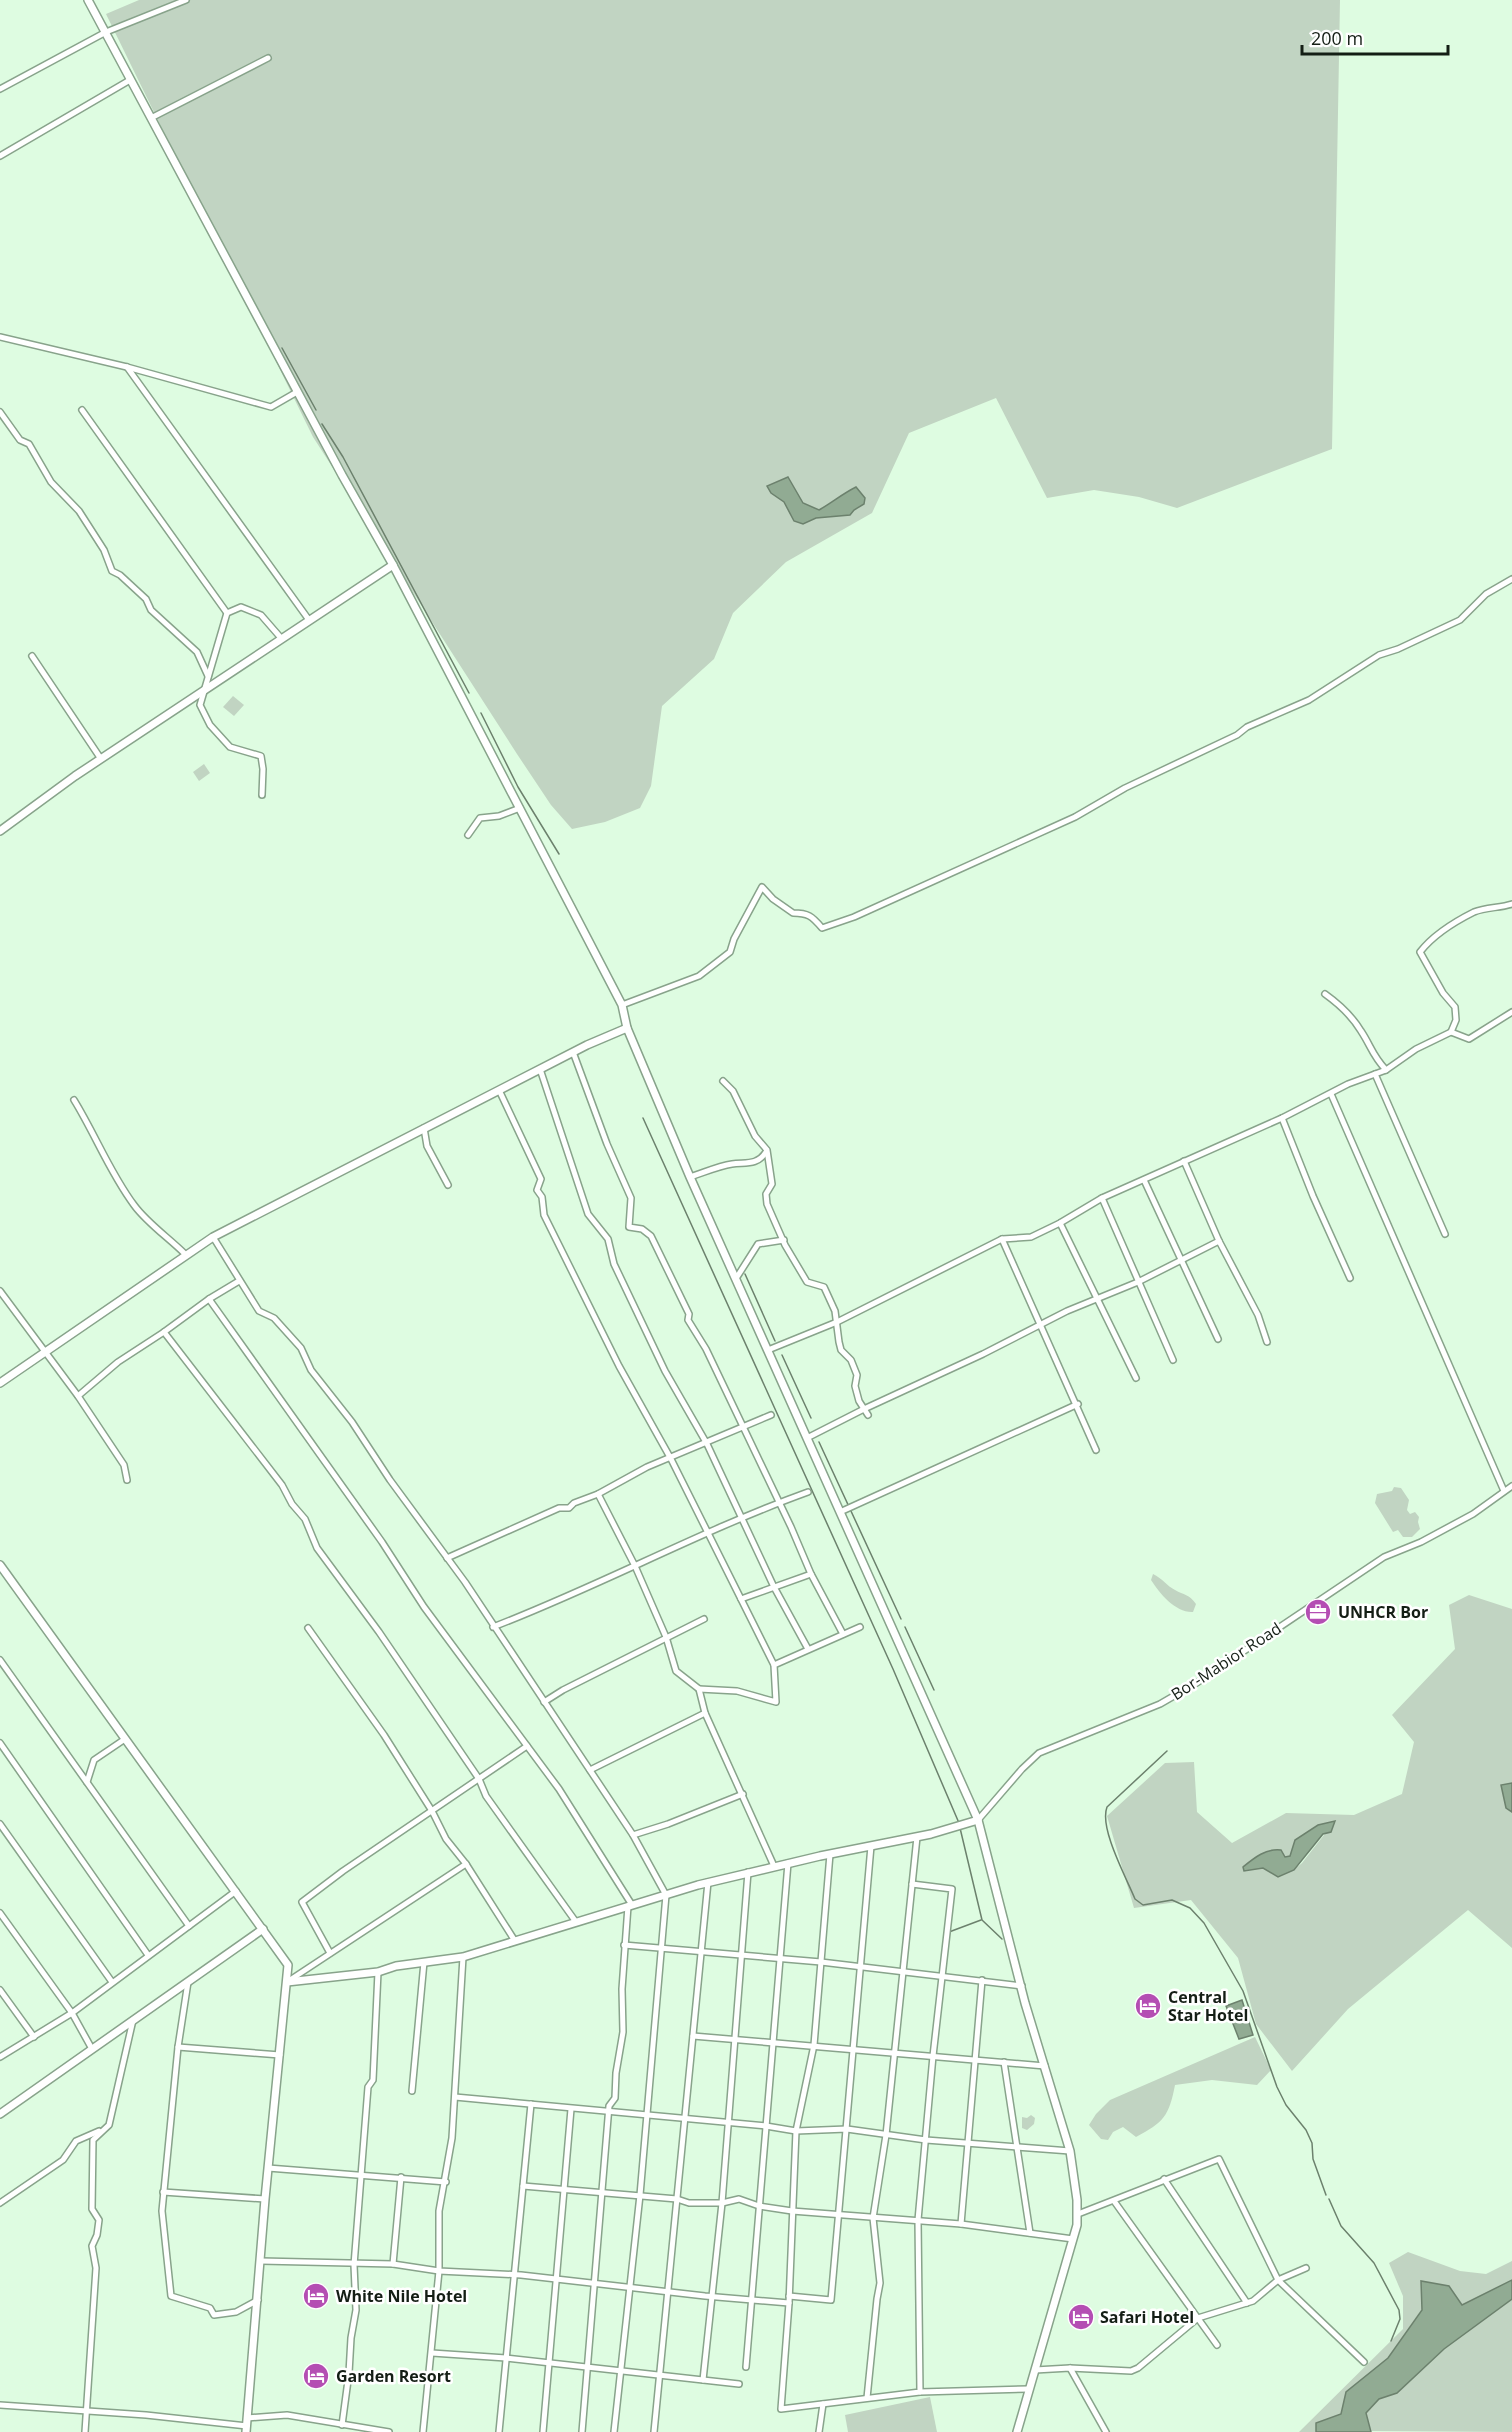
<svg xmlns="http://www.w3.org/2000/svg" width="1512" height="2432" font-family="'Open Sans',sans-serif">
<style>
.green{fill:#c1d4c2;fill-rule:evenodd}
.water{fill:#91ab93;stroke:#6c816d;stroke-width:1.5}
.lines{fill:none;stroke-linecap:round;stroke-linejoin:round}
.stream{stroke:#6c816d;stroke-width:1.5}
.street-casing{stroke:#88a38b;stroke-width:8}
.secondary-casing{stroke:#88a38b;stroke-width:10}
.street{stroke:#fff;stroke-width:5}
.secondary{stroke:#fff;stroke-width:7}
.labels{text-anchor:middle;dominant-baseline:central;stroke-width:5;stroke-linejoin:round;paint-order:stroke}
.poi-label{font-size:16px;font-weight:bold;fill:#141e15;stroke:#fff;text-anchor:start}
.street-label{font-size:16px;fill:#141e15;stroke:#fff}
</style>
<rect width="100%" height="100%" fill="#defce1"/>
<!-- green -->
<g class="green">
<polygon points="139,0 1340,0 1332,449 1177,508 1139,497 1094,490 1047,498 996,398 909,433 872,513 786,562 733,613 714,659 662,706 651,786 640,808 605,822 572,829 551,805 517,754 313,437 106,14"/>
<polygon points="233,696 244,705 234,716 223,707"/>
<polygon points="204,764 210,773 199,781 193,772"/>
<polygon points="1394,1487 1401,1488 1409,1500 1407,1510 1410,1514 1415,1512 1419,1517 1418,1522 1420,1529 1412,1537 1403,1537 1398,1530 1393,1532 1375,1503 1377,1494 1392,1491"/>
<path d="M 1153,1574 C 1162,1578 1167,1586 1175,1590 C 1184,1595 1189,1594 1196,1604 L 1193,1612 C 1176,1613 1160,1594 1151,1580 Z"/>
<path d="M 1469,1595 L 1512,1609 L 1512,1783 L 1502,1785 L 1506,1808 L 1512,1812 L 1512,1948 L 1468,1910 L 1348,2009 L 1292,2071 L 1256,2024 L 1238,1958 L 1191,1900 L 1134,1908 L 1107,1816 L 1165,1763 L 1194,1762 L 1197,1812 L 1232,1843 L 1286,1813 L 1354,1815 L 1402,1794 L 1414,1742 L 1392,1715 L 1455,1649 L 1449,1605 ZM 1335,1821 L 1302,1863 L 1294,1870 L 1278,1877 L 1263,1868 L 1290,1856 L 1294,1848 Z"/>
<path d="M 1255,2037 L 1271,2070 L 1257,2085 L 1212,2080 L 1175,2085 C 1169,2116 1164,2122 1136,2137 L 1123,2127 L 1113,2132 L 1108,2140 L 1101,2139 L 1089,2125 L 1096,2114 L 1110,2100 Z"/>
<polygon points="1031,2115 1035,2118 1034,2124 1027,2130 1022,2128 1022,2117 1027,2118"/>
<polygon points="1408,2252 1460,2271 1486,2274 1512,2261 1512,2280 1462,2305 1422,2309 1388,2358 1346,2392 1341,2414 1316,2423 1316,2432 1299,2432 1403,2329 1403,2296 1389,2263"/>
<polygon points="1512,2299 1512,2432 1370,2431 1366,2413 1379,2399 1397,2393 1444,2349"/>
<polygon points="930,2397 937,2432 848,2432 845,2415"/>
</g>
<!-- water -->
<g class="water">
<path d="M 788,477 L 803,503 L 819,510 C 833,502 842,494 856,487 L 865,498 L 864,504 L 854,510 L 850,515 L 816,518 L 803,524 L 794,521 L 784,502 L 771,493 L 767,486 Z"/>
<polygon points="1512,1783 1512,1812 1506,1808 1501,1785"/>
<path d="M 1335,1821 L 1331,1832 L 1323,1834 L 1294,1870 L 1278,1877 L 1263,1868 L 1244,1871 L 1243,1867 C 1254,1858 1266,1848 1281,1850 L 1285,1857 L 1290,1856 L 1295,1840 L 1318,1825 Z"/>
<polygon points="1242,2000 1253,2035 1239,2039 1226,2006"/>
<polygon points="1512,2280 1512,2299 1444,2349 1397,2393 1379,2399 1366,2413 1371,2432 1316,2432 1316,2423 1341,2414 1346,2392 1388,2358 1422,2310 1421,2281 1449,2286 1462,2305"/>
</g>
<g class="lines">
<!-- stream -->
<g class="stream">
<polyline points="282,348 316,410"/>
<polyline points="322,424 343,457 469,693"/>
<polyline points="481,713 518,787 559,854"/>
<polyline points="643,1118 893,1669 959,1823"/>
<polyline points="745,1274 775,1341"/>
<polyline points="782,1355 811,1418"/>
<polyline points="819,1442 901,1619"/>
<polyline points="905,1627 934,1690"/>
<path d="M 1167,1751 L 1107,1807 C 1099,1828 1126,1877 1135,1899 L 1143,1905 L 1172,1900 L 1190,1908 L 1204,1923 L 1243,1991 L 1277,2087 L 1286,2105 L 1306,2130 L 1312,2143 L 1313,2159 L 1326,2195"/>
<polyline points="960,1828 982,1920 1002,1939"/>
<polyline points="949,1932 981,1920"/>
<polyline points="1329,2199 1341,2226 1374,2263 1399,2310 1400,2319 1391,2341"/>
</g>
<!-- street casing -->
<g class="street-casing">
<g id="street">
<polyline points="0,89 106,32 186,0"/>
<polyline points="151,118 268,58"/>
<polyline points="0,156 130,80"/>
<polyline points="0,337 127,367 271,407 297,392"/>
<polyline points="127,367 309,620"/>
<polyline points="82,410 227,613"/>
<polyline points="0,412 20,440 29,444 51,482 79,511 104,550 112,571 120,575 146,599 151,610 197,652 208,676"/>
<polyline points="32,656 101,759"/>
<polyline points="262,795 263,769 261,756 230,747 210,725 200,705 227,613 241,607 261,615 281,638"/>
<polyline points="468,835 480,818 499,816 520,808"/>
<path d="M 1325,994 C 1339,1004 1352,1016 1361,1031 C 1371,1046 1372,1055 1386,1070"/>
<path d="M 622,1005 L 699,976 L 730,952 L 734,939 L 762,887 L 773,899 L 793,913 C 808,913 812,916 822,928 L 854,917 L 1075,817 L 1125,788 L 1237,735 L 1247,727 L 1309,700 L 1379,655 L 1398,649 L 1460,620 L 1486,594 L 1512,579"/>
<path d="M 1451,1032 L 1456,1020 L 1455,1007 L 1443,993 L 1420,952 C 1434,934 1454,922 1474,912 C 1486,907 1500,908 1512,904"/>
<polyline points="573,1052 607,1144 631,1198 629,1227 642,1229 651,1236 689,1314 688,1320 706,1349 791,1527 811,1574 843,1634"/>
<polyline points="540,1069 588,1214 608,1239 614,1264 665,1371 707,1444 774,1587 808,1649"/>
<polyline points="1375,1074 1445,1234"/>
<polyline points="723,1081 733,1091 755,1136 767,1150 772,1184 766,1194 767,1204 785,1245 807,1282 824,1287 835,1311 839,1342 841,1350 851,1360 857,1375 855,1386 859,1401 868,1415"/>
<polyline points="499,1090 541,1179 537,1190 542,1197 544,1215 619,1366 671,1459 774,1665"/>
<polyline points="1331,1094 1504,1491"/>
<path d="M 74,1100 C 95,1134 110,1173 134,1205 C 147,1223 169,1238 185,1254"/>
<polyline points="1282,1118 1313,1196 1350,1278"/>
<polyline points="424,1128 427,1146 448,1185"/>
<polyline points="1184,1161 1219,1241 1258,1315 1267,1342"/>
<path d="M 690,1177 C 703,1173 718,1166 732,1164 C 745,1162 757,1166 766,1152"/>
<polyline points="1144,1180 1218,1339"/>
<polyline points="1102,1198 1173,1360"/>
<polyline points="1060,1223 1136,1378"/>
<polyline points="213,1237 259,1311 274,1318 301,1348 311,1370 352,1422 390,1480 465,1582 633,1835 666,1895 640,2195 614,2432"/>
<polyline points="1002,1239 1096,1450"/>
<polyline points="737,1277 758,1244 784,1240"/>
<polyline points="0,1291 78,1396 124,1465 127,1480"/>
<polyline points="209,1299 382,1542 424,1607 559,1789 632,1905"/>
<polyline points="164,1332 282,1485 292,1504 305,1519 317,1548 379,1632 479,1779 486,1796 576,1922"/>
<polyline points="768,1350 837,1322 1002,1239 1031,1237 1060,1223 1102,1198 1282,1118 1348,1084 1386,1070 1416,1049 1451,1032 1469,1039 1512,1012"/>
<polyline points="78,1396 118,1362 164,1332 209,1299 239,1281"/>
<polyline points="807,1438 864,1409 983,1354 1067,1311 1138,1282 1219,1241"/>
<polyline points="598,1494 635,1566 666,1637 676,1671 699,1689 705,1713 774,1866"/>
<polyline points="840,1512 1078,1404"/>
<polyline points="447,1558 559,1508 569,1508 574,1503 598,1494 647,1467 771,1415"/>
<polyline points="741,1599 811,1574"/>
<path d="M 493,1627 C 600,1586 700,1531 808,1492"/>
<polyline points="308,1628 384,1735 432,1811 446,1839 466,1864 515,1941"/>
<polyline points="0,1660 189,1926"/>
<polyline points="699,1689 737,1691 776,1702 774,1665 860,1627"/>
<polyline points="544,1702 563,1690 704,1619"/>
<polyline points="0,1743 148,1955"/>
<polyline points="590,1770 705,1713"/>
<polyline points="87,1782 94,1760 125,1739"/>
<polyline points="978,1820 1022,1769 1039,1753 1160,1704 1198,1682 1384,1557 1421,1542 1473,1514 1512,1486"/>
<polyline points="0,1824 112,1982"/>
<polyline points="633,1835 668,1824 743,1794"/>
<polyline points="830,1854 814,2045 796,2131 789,2303 781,2409 920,2392 918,2220 933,2056 952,1889 912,1884"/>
<polyline points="0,1913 72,2013 92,2049"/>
<polyline points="624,1945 821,1962 1022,1986"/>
<polyline points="330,1953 302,1902 343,1871 527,1746"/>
<polyline points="188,1982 178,2047 162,2211 171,2296 210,2308 214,2315 236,2312 258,2300"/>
<polyline points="287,1982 466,1864"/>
<polyline points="0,1990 34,2037"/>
<polyline points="693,2036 1045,2066"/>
<polyline points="178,2047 280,2055"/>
<polyline points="0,2057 72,2013 236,1891"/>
<polyline points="1004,2062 1030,2233"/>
<polyline points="412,2091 424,1962"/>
<polyline points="455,2097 766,2126 796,2131 847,2129 926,2140 1070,2151"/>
<polyline points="268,2168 446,2182"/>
<polyline points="1164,2179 1247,2303"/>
<polyline points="523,2186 677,2199 689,2203 722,2203 739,2199 759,2206 792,2211 961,2224 1073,2239"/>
<polyline points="163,2192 265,2199"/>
<polyline points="1114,2201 1217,2345"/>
<polyline points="0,2203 63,2160 76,2141 99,2131"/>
<polyline points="1078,2214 1219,2159 1278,2280 1364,2362"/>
<polyline points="961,2224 982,1980"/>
<polyline points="261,2261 393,2264 439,2271 521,2275 705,2296 789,2303"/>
<polyline points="393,2264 401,2177"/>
<polyline points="789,2296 831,2300 871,1846"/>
<polyline points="432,2353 506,2358 739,2384"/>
<polyline points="746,2367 788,1863"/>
<polyline points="1070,2368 1106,2432"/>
<polyline points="1035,2370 1070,2368 1131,2371 1138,2368 1198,2318 1253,2301 1278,2280 1306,2268"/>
<polyline points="703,2380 722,2203 748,1872"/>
<polyline points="920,2392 1029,2389"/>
<polyline points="867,2398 877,2299 880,2283 873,2218 886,2135 917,1837"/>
<polyline points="0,2405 146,2415 247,2426"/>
<polyline points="247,2418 287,2415 389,2432"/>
<polyline points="342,2425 349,2373 351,2338 356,2310 354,2265 368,2087 373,2080 378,1972"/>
<polyline points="85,2432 96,2268 92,2246 97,2235 99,2220 92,2209 93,2140 109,2125 133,2020"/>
<polyline points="423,2432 439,2271 439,2211 452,2138 463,1957"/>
<polyline points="499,2432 531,2104"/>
<polyline points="543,2432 571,2109"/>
<polyline points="582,2432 609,2106 615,2098 616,2073 623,2032 622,1989 628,1906"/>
<polyline points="654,2432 708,1882"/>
<polyline points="819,2432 823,2404"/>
</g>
</g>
<!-- secondary casing -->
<g class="secondary-casing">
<g id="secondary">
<polyline points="88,0 342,475 393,565 622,1005 627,1028 690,1177 978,1820 1025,2003 1070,2151 1077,2200 1077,2225 1017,2432"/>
<polyline points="0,831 75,776 393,565"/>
<polyline points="0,1383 213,1237 587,1045 627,1028"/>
<polyline points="0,1565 288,1965 265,2199 246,2432"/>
<polyline points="287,1982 378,1972 396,1966 463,1957 698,1885 820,1856 931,1834 978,1820"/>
<polyline points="0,2114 263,1929"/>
</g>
</g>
<!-- street -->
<use href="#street" class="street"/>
<!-- secondary -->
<use href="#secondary" class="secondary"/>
</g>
<!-- icons -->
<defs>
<g id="office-disc" transform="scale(1.35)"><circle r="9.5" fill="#b44eb3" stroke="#fff"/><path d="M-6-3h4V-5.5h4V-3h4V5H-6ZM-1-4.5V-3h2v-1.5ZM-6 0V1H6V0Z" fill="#fff"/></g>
<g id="hotel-disc" transform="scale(1.35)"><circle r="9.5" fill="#b44eb3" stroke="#fff"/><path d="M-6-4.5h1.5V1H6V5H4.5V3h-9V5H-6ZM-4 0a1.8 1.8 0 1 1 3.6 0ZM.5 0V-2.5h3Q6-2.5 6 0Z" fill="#fff"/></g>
</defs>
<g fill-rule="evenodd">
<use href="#office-disc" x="1318" y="1612"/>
<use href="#hotel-disc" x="1148" y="2006"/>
<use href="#hotel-disc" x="316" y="2296"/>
<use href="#hotel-disc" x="1081" y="2317"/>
<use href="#hotel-disc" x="316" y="2376"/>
</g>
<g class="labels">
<!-- poi labels -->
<g class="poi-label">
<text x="1338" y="1612">UNHCR Bor</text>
<text x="1168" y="1997">Central<tspan x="1168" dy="18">Star Hotel</tspan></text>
<text x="336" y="2296">White Nile Hotel</text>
<text x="1100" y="2317">Safari Hotel</text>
<text x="336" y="2376">Garden Resort</text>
</g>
<!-- street labels -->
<g class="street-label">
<text transform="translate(1226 1661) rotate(-33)">Bor-Mabior Road</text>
</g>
</g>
<!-- scale -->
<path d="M1302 45v9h146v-9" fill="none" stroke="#141e15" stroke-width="3"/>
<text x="1311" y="45" font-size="18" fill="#141e15" stroke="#ffffff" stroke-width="4.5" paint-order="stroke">200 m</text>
</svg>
